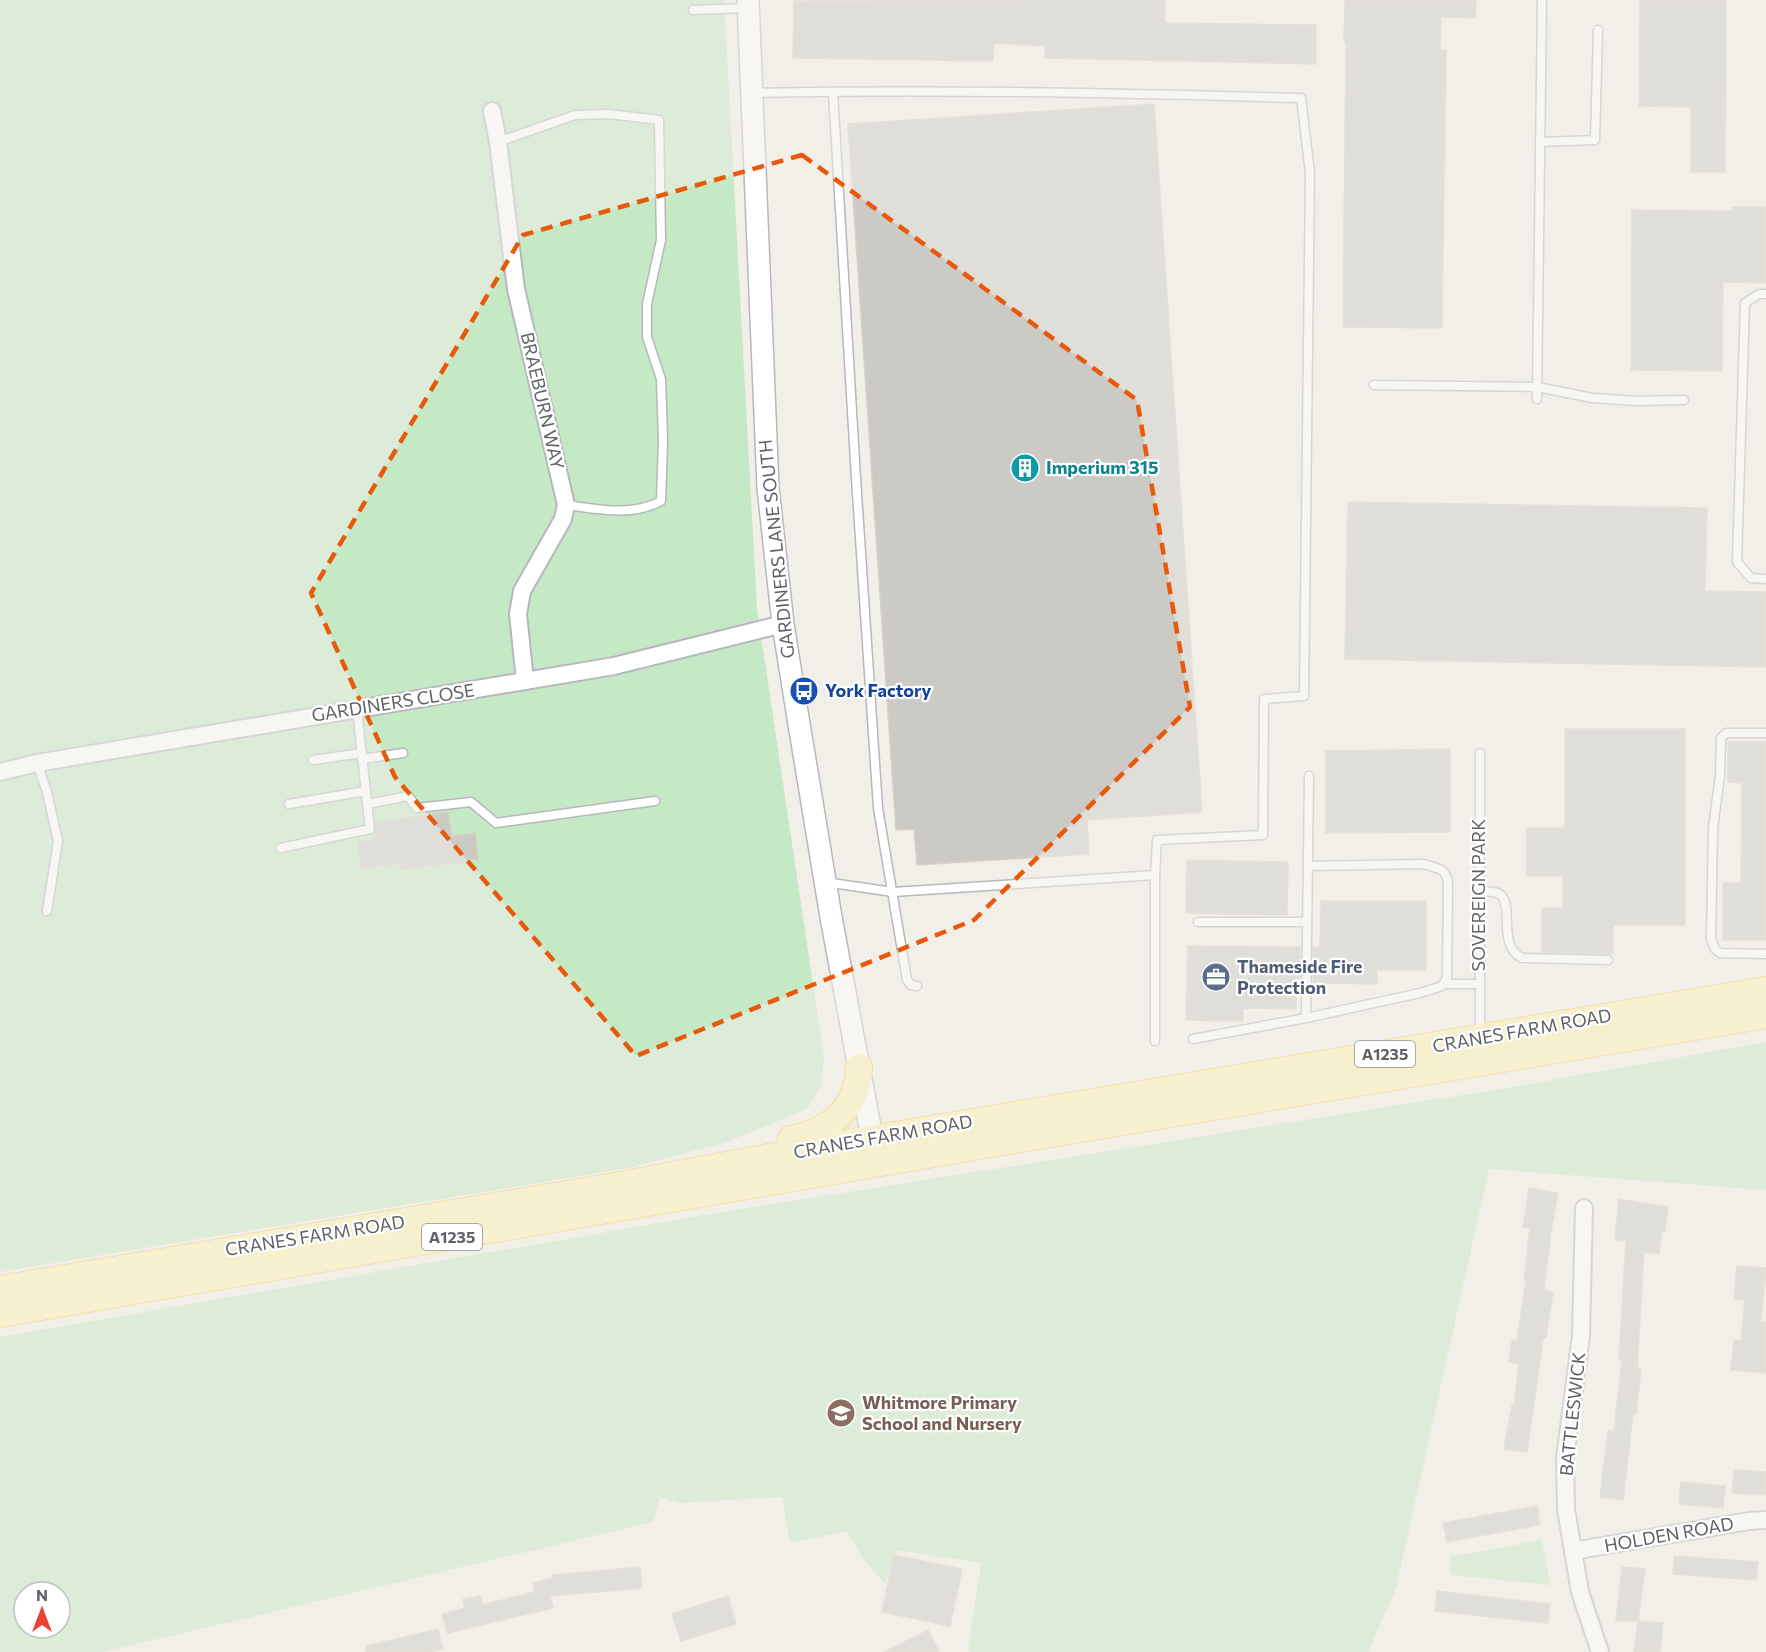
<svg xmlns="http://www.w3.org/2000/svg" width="1766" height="1652" viewBox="0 0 1766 1652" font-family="Commissioner,sans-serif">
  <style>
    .green { fill: #c5e8c5; fill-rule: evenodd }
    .building { fill: #cccac5; stroke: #d6d1c6; stroke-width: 1.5 }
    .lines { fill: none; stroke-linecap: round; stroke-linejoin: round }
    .service-casing { stroke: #b5b8bc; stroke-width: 11 }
    .minor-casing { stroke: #b5b8bc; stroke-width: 20 }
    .tertiary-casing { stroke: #b5b8bc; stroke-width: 24 }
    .primary-casing { stroke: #f2c960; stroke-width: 28 }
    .service { stroke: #fff; stroke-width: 8 }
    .minor { stroke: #fff; stroke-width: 16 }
    .tertiary { stroke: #fff; stroke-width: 21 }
    .primary { stroke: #fff2af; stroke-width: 26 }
    .marked { fill: none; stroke: #e8590c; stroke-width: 4.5; stroke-dasharray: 12 8; stroke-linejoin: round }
    .labels { text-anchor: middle; stroke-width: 4.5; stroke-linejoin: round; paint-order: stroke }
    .shield { fill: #fff; stroke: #8f9295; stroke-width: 1.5 }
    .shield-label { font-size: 16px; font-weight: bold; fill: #5f6368 }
    .street-label { font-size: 18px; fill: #5f6368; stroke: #fff }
    .culture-label { font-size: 18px; font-weight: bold; fill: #0d838f; stroke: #fff; text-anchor: start }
    .transit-label { font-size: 18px; font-weight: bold; fill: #164399; stroke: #fff; text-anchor: start }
    .service-label { font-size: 18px; font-weight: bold; fill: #4e5e75; stroke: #fff; text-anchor: start }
    .education-label { font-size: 18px; font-weight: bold; fill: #785e54; stroke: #fff; text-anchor: start }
  </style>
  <rect width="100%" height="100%" fill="#f1efe8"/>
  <g class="green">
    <path d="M0,0h724l33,609 67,449 -3,28 -14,23 -81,33 -93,25 -633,105z"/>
    <path d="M1766,1042v148l-277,-21 -93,419 -28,64h-396l-4,-2 13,-87 -84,-13 -12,34 -22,-25 -16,-28 -57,12 -8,-46 -103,6 -19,-6 -7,25 -550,130h-103v-315l729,-126 772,-122zM24,1592h36v36h-36z"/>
    <path d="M1542,1540l8,45 -99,-10 -1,-18z"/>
  </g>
  <g class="building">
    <path d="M1165,0v23l151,2v39l-271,-6v-12l-51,-3 -1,18 -200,-3 1,-57z"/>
    <path d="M1345,0h131l-1,18 -34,-1 -1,33h6l-4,278 -99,-1 3,-285h-2z"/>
    <path d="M1640,0h86l-1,172h-34v-65l-52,-1z"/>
    <path d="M1154,104l48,708 -115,8 2,34 -172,11 -3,-36 -18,1 -48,-706z"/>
    <path d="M1732,207h34v76l-43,-1 -1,89 -91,-1 1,-160 100,1z"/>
    <path d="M1348,502l359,6 -2,83 61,1v75l-421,-8z"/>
    <path d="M1565,729h120v196h-72v29l-71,-2v-44h21v-32h-36v-48h38z"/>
    <path d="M1728,742h38v198h-43v-57h18l1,-100 -14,-1z"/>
    <path d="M1450,749v83l-124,1v-82z"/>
    <path d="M448,812l4,24 23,-3 3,26 -77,11v-7l-40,6 -4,-27 19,-2v-18z"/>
    <path d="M1187,860l101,2 -1,53 -101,-2z"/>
    <path d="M1321,901h105v69h-49v14l-64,-1v-36l7,1z"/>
    <path d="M1188,946l112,1v36h-4v26l-53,-1v13l-57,-1z"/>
    <path d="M1529,1188l29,5 -7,38 -7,59 9,2 -7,46h-3l-16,114 -23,-3 8,-44 2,1 5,-42 -10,-2 3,-22h5l9,-60h-2l6,-52 -7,-1z"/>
    <path d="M1619,1199l49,8 -3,24h-3l-3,23 -15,-2 -7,117h4l-5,45h-3l-10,86 -23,-3 8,-67 6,1 8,-72h-3l7,-118 -11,-1z"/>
    <path d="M1737,1266l29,2 -5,54h5v51l-35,-3 3,-30 7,1 4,-41 -11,-1z"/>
    <path d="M1734,1470l32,2v23l-34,-2z"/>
    <path d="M1681,1482l44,4 -2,22 -44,-4z"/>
    <path d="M1537,1506l3,19 -93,17 -4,-19z"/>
    <path d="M894,1555l68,14 -12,57 -68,-14z"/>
    <path d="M1674,1556l84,6 -2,18 -83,-6z"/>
    <path d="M640,1567l2,21 -92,8 3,12 -106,25 -5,-19 23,-6 -2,-9 17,-3 2,9 53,-13 -2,-9 20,-5v-3z"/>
    <path d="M1622,1567l23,2 -7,52h-22z"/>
    <path d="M1437,1591l113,13 -2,19 -113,-12z"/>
    <path d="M728,1596l8,28 -55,17 -9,-27z"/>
    <path d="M1638,1621l25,2 -3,29h-26z"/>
    <path d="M438,1629l5,20 -13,3h-64v-6z"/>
    <path d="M928,1630l11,22h-55z"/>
  </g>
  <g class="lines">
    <g class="service-casing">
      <g id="service">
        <path d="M693,10l55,-2"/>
        <path d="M833,92l23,386 22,330 29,172 4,5 6,1"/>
        <path d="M753,93c182,-4 365,0 548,5l9,75 -6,523 -40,3 -1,136 -106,5 -2,35 -262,17 -68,-10"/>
        <path d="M498,142l77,-27 34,-1 50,6 2,120 -14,64v33l14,42 2,62 -2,60c-30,16 -63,8 -95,4"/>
        <path d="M1540,142l55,-2 3,-110"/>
        <path d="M1766,294h-7l-14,9 -8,259 14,16 15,1"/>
        <path d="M1374,385l163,2 55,11 44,3 48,-1"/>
        <path d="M1537,399l5,-399"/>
        <path d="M1766,733h-40l-5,5 -1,38 -7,52 -2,111 4,10 5,4 46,1"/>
        <path d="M1480,753v281"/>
        <path d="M362,759l41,-6"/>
        <path d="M313,760l49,-7"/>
        <path d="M37,763l10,29 11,49 -11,70"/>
        <path d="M289,804l77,-13"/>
        <path d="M367,804l41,-8 9,12 54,-6 25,21 159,-22"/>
        <path d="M281,848l89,-19 -13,-120"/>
        <path d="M1155,875v166"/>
        <path d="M1479,892c5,0 10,-1 15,0 25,4 0,53 28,66l86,2"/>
        <path d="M1198,922h109"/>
        <path d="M1445,984h34"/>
        <path d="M1306,1018l3,-242"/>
        <path d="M1193,1039l113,-21 114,-25 22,-7 5,-8 1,-93c-1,-17 -9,-16 -24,-21l-116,2"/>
      </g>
    </g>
    <g class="minor-casing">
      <g id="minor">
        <path d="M492,111l6,31 18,147 50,216 -3,14 -41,72 -4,23 7,67"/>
        <path d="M0,772l37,-9 577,-97 169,-42"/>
        <path d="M1584,1208l-3,127 -16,123 1,51 14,83 20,60"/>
        <path d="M1573,1551l176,-30 17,-1"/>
      </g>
    </g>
    <g class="tertiary-casing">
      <path id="tertiary" d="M748,0l20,488 15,136 15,94 33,199 44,237"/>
    </g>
    <g class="primary-casing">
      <g id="primary">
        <path d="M791,1139c40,-9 66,-29 68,-72"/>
        <path d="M0,1289l598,-100 230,-43 938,-156"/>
        <path d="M0,1314l1009,-173 757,-126"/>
      </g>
    </g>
    <use href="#service" class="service"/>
    <use href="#minor" class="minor"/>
    <use href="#tertiary" class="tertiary"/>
    <use href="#primary" class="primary"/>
  </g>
  <path d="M0 0H1766V1652H0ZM802,155l335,245 53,307 -216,213 -338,136 -241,-279 -84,-184 212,-358z" fill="#f1efe8" fill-opacity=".55" fill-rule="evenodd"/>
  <path class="marked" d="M802,155l335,245 53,307 -216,213 -338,136 -241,-279 -84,-184 212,-358z"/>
  <defs>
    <g id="building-disc" transform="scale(1.5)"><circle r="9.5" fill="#0f9aa8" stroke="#fff"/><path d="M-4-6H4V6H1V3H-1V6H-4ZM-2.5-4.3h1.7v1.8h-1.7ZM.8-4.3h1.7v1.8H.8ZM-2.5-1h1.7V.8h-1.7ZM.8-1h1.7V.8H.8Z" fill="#fff"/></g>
    <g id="bus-disc" transform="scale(1.5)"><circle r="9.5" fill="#1a4fb4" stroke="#fff"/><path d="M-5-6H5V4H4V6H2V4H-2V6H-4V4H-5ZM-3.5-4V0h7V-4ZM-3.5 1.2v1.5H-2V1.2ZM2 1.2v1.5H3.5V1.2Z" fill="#fff"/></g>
    <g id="office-disc" transform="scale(1.5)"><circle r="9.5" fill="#5c6f8a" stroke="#fff"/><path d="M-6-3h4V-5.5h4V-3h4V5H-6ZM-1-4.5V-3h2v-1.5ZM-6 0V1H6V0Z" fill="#fff"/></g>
    <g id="school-disc" transform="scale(1.5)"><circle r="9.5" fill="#8d6e63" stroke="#fff"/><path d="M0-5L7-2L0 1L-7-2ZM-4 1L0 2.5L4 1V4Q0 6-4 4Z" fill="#fff"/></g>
  </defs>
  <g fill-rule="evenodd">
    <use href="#building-disc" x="1025" y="468"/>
    <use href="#bus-disc" x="804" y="691"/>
    <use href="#office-disc" x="1216" y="977"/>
    <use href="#school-disc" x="841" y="1413"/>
  </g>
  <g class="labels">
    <g class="shield">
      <rect x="1355" y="1041" width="60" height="26" rx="4.5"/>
      <rect x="422" y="1224" width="60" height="26" rx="4.5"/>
    </g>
    <g class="shield-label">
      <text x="1385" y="1060">A1235</text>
      <text x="452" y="1243">A1235</text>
    </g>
    <g class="street-label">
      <text transform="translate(542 401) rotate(77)" y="6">BRAEBURN WAY</text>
      <text transform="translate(777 549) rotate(-96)" y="6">GARDINERS LANE SOUTH</text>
      <text transform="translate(393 703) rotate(-9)" y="6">GARDINERS CLOSE</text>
      <text transform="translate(1479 895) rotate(-90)" y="6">SOVEREIGN PARK</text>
      <text transform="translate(1522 1031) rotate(-10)" y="6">CRANES FARM ROAD</text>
      <text transform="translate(883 1137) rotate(-10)" y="6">CRANES FARM ROAD</text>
      <text transform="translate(315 1236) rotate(-9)" y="6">CRANES FARM ROAD</text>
      <text transform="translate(1573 1414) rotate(-84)" y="6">BATTLESWICK</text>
      <text transform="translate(1669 1535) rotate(-10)" y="6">HOLDEN ROAD</text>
    </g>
    <g class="culture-label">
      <text x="1046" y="474">Imperium 315</text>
    </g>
    <g class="transit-label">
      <text x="825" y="697">York Factory</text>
    </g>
    <g class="service-label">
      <text x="1237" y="973">Thameside Fire<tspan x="1237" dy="21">Protection</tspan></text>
    </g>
    <g class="education-label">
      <text x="862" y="1409">Whitmore Primary<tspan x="862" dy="21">School and Nursery</tspan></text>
    </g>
  </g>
  <g transform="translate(42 1610)"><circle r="28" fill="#ffffff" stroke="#bfc1c3" stroke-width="1.5"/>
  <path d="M0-4.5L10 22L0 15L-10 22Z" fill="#ea4335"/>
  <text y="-9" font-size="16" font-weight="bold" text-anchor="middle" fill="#5f6368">N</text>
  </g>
</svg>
